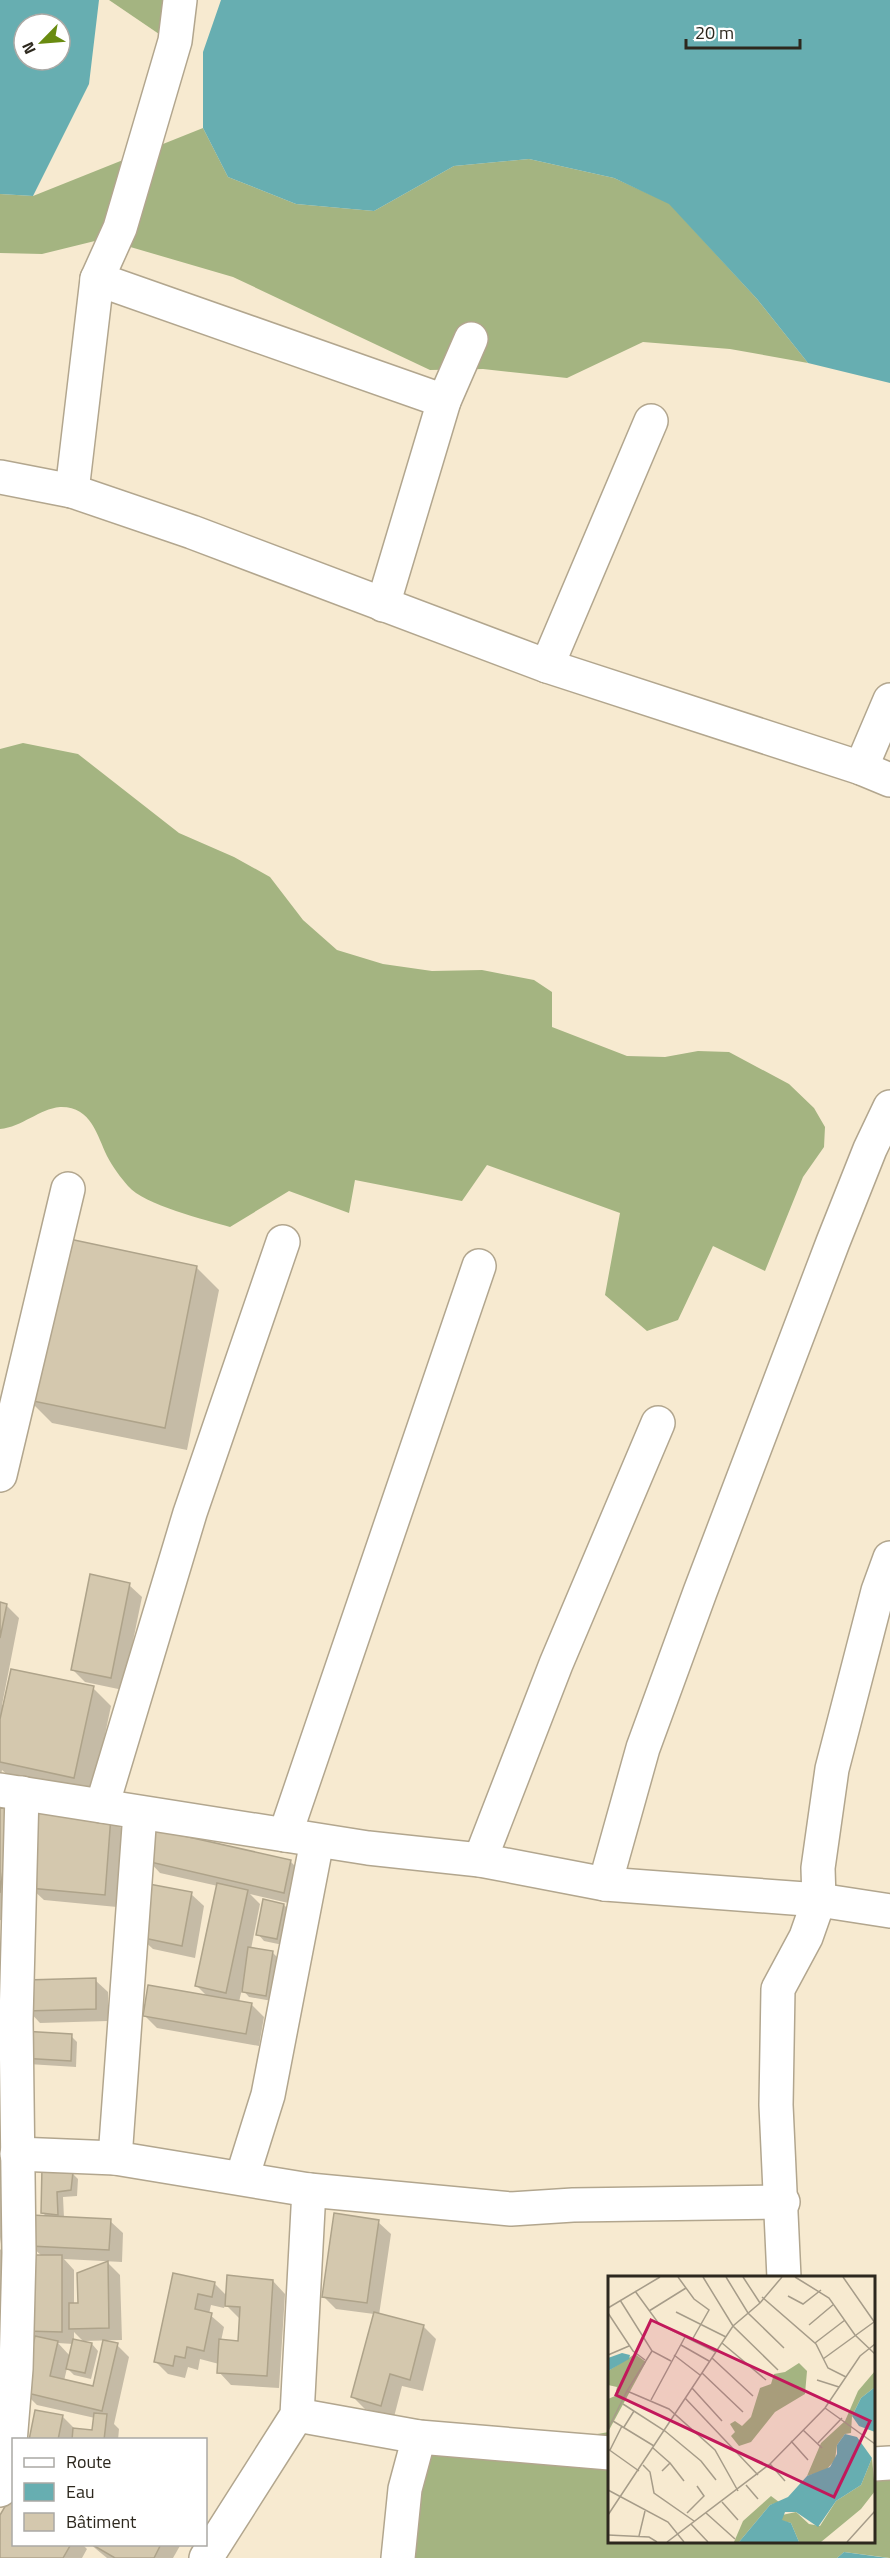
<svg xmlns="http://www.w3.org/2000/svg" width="890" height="2558" viewBox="0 0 890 2558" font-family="'Titillium Web',sans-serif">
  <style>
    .forest { fill: #a4b481 }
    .water { fill: #67aeb1; fill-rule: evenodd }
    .shadow { fill: #0003; fill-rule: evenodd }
    .building { fill: #d4c8ae; stroke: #aea38a; stroke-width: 1.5 }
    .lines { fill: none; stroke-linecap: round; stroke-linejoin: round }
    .street-casing { stroke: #b2a68e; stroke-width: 36 }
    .street { stroke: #fff; stroke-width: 33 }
    .inset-road { fill: none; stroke: #a69c89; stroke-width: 1.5 }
    .view { fill: #c2185b; fill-opacity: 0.15; stroke: #c2185b; stroke-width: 3 }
    .inset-edge { fill: none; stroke: #2d281e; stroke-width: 3 }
  </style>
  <rect width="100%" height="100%" fill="#f7ead0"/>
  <g class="forest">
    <path d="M109,0h54l-4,34z"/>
    <path d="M203,128l25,49 68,27 78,7 80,-45 75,-7 85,19 55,25 88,96 51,64 -78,-14 -87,-7 -76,36 -84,-9 -53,1 -197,-93 -130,-38 -61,15 -42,-1v-59l33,2z"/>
    <path d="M23,743l55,11 101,79 55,24 36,20 33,43 34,30 46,14 49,7 50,-1 52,10 18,12v35l75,29 38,1 33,-6 31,1 60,32 25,24 11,19 -1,20 -21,30 -38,94 -52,-25 -35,74 -31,11 -42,-36 15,-82 -133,-48 -25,36 -107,-21 -6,33 -60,-22 -59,36c-24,-7 -86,-22 -102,-41 -7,-8 -16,-20 -21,-30 -10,-21 -16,-50 -47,-49 -21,2 -38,20 -60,22v-380z"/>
    <path d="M435,2424l57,28 117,-20 1,110h264v-87h16v103l-46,-6 -7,6h-435z"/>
  </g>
  <g class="water">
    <path d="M0,0h99l-10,84 -56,112 -33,-2zM24,24h36v36h-36z"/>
    <path d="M221,0h669v383l-82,-20 -51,-64 -88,-95 -55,-26 -85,-19 -75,7 -80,45 -78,-7 -68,-27 -25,-49v-76z"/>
    <path d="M844,2552l44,6h-51z"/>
  </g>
  <g class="shadow">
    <path d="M196,1267l23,23 -32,160 -135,-27 -23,-23z"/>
    <path d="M129,1585l13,12 -19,93 -38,-8 -13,-13z"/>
    <path d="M0,1604l6,1 13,13 -17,87 91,-17 18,18 -19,90 -81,-18 -9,-8 -2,11z"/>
    <path d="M0,1809l10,113 -10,-2z"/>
    <path d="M111,1817l12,13 -6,77 -73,-7 -13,-12z"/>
    <path d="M148,1860l142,1 13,13 -6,31 -47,-11 10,10 -9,45 22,4 6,6 -7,42 -23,-4 -7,-8 -3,13 12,2 13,13 -5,29 -102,-18 -13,-13 64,-18 -12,-12 22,-99 -58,-13z"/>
    <path d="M191,1894l13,12 -9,52 -42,-9 -13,-12z"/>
    <path d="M284,1905l6,6 -7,34 -19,-4 -6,-7z"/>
    <path d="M0,1955l4,5 -1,25 -3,-1z"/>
    <path d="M95,1980l13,12v29l-68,2 -12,-13z"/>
    <path d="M71,2036l6,6 -1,25 -48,-3 -6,-6z"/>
    <path d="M0,2167l10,10 -10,67z"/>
    <path d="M44,2169l28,4 6,6 -1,17 -14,1 1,21 46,3 13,12 -1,29 -58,-3 10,11v34h5l29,-41 12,12 2,65 -39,1 -9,-9v8l18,4 6,7 -7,28 -17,-4 -7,-7 -3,13 30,7 23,-43 12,12 -15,67 5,5 -1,11h-87l31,-24 13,13 18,3 2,-14 -58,-13 -13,-13 12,-52 -9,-9 16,-74 -12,-11 16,-29 -5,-5zM58,2343l15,1 -3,12z"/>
    <path d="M378,2222l13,12 -12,81 44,11 13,13 -13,52 -21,-5 -8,31 -29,-8 -12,-12 21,-83 -38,-5 -13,-13z"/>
    <path d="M0,2249l6,6 -2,78h-4z"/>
    <path d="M175,2275l39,8 14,14 45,-16 12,13 -6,94 -48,-3 -12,-13v-8l-19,-5 -2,11 -10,-3 -3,11 -17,-4 -12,-12zM225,2304l15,15 -1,23 -18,-1 3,-14 -15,-13 2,-9 13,3z"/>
    <path d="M0,2519l14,25h68l5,5 -5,9h-82z"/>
    <path d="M90,2544h91l-8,14h-66z"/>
  </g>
  <g class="building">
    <path d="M60,1237l137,29 -32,162 -137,-28z"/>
    <path d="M90,1574l40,9 -19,95 -40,-8z"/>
    <path d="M0,1602l7,2 -7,34z"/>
    <path d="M11,1669l83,17 -20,92 -74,-16v-43z"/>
    <path d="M0,1808l11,1 -11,84z"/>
    <path d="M35,1809l76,7 -6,79 -76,-7z"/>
    <path d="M153,1829l138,31 -7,33 -138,-32z"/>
    <path d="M217,1883l31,7 -22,103 -31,-7z"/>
    <path d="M149,1884l43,8 -10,54 -43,-9z"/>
    <path d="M263,1899l21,5 -7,35 -21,-4z"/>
    <path d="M248,1947l25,4 -7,45 -24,-4z"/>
    <path d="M96,1978v31l-70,2v-31z"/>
    <path d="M148,1985l104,18 -6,31 -103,-18z"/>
    <path d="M22,2031l50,3 -1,27 -50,-3z"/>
    <path d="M42,2167l31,5 -2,18 -14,2 1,23 -17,-2z"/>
    <path d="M334,2213l45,7 -12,83 -45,-6z"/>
    <path d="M31,2215l80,4 -2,31 -79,-4z"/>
    <path d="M25,2255h37v77l-37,-1z"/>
    <path d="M108,2261l1,67 -40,1v-26h9l-1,-30z"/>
    <path d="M173,2273l42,9 -3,15 -14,-3 -3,15 17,4 -8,38 -17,-4 -2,11 -10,-2 -2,10 -19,-4z"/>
    <path d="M227,2275l46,5 -6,96 -50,-3 2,-34 19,2 2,-34 -15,-1z"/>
    <path d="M374,2312l50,13 -14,55 -20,-6 -9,32 -30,-9z"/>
    <path d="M35,2336l23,5 -8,35 43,10 10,-46 15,3 -16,68 -79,-19z"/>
    <path d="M73,2339l19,4 -7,30 -19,-4z"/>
    <path d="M35,2410l28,5 -5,25h-29z"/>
    <path d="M94,2413l13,1 -3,26h-32l1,-12 19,2z"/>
    <path d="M10,2498l4,2v44h57l-8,14h-63v-43z"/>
    <path d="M91,2544h70l-7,14h-39z"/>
  </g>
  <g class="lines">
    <g class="street-casing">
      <g id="street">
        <path d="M97,279l347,122"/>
        <path d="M0,477l72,14 120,41 355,134 314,102 29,12"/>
        <path d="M72,491l25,-212 23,-51 55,-187 5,-41"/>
        <path d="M383,605l61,-204 27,-62"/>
        <path d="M547,666l104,-245"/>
        <path d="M861,768l29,-68"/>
        <path d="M0,1475l68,-286"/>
        <path d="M0,1790l368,58 112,12 125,24 214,16 71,11"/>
        <path d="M102,1806l88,-293 93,-271"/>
        <path d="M285,1835l194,-569"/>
        <path d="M480,1860l76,-196 102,-241"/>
        <path d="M605,1884l38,-136 57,-156 133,-350 37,-93 20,-42"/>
        <path d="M17,2154l98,4 194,32 202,19 62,-4 210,-3"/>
        <path d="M115,2158l25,-345"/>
        <path d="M242,2178l26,-83 49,-254"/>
        <path d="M784,2278l-8,-173 2,-116 28,-52 13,-37 -1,-32 14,-99 46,-178 12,-33"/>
        <path d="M297,2415l122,22 191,16"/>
        <path d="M874,2464l16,-1"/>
        <path d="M0,2490l8,-23 8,-98 3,-116 -3,-233 6,-227"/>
        <path d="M206,2558l91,-143 12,-225"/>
        <path d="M398,2558l7,-69 14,-52"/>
      </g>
    </g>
    <use href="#street" class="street"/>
  </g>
  <g transform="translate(608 2276)">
    <rect width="267" height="267" fill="#f7ead0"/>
    <path d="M27,78l11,8 -38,70v-33l7,-3 2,-9 -9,-2v-14zM191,87l8,8 -2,23 -30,18 -24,30 -12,4 -8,-10 4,-4 -5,-8 5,-3 7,5 9,-9 9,-29 11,-4 3,-10 11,-2zM267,95v16l-14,11 -9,18 -1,17 -6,1 -8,11 -2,15 -9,10 -19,6 14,-33 24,-22 13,-30zM264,182l3,33 -14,18 -40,33h-22l-8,-19 -9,-2v-6l14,-3 13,12 11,2 16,-25 25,-16zM163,220l8,6 -9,3 -31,37h-5l9,-21z" fill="#a4b481"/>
    <path d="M14,77l8,2 -1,4 -21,12v-13zM267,111v45l-16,-6 -7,-10 9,-18zM237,158l12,3 15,21 -11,27 -25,16 -18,26 -22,-15h-11l-3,8 9,3 8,19h-60l31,-37 18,-8 19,-21 23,-9 7,-13v-9z" fill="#67aeb1"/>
    <path class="inset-road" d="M70,1l16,22 15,11 -17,30M95,1l30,49 45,44M118,1l22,36 36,35M135,1l17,26M187,1l34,21 26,37 20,19M235,1l32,46M27,15l24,33 57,28M180,20l15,8 18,-14M154,21l54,47 12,24 18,9M12,24l32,51 19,10M0,32l52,-31M41,35l37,-23M68,36l50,25M0,37l25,38 12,9M201,49l25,-21M114,67l44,37M207,67l30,-23M73,69l28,16M0,79l21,-9M66,79l26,20M104,82l41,38M215,83l51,-37M94,97l41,39M209,104l22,7M84,112l30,33M19,115l25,-40M77,122l73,77M43,124l34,-63M15,128l42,27 36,30 15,19M217,132l50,36M5,145l41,25M16,151l10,-16M0,153l19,-38 42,18 46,41 23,41M195,154l19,18M183,165l17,19M210,167l24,-25M45,172l17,15 -8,8M0,173l31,22M2,174l12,-24M62,187l14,18M162,188l15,17M35,189l7,7 4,21 40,28M138,209l12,14M0,214l60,32 16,20M114,226l16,18M79,237l17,-17 -7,-10M98,237l29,26M0,239l125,-189 27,-23 22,-26M83,248l17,18M0,259l41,2 8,5M31,260l6,-25M59,266l103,-78 55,-56 35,-52 15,-12M239,266l28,-31"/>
    <path class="view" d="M43,44l219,101 -36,76 -218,-102z"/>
    <rect width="267" height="267" class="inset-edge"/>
  </g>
  <rect x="12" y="2438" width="195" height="108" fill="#ffffff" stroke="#aba9a5" stroke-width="1.5"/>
  <rect x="24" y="2458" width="30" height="9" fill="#ffffff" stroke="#aba9a5" stroke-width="1.5"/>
  <text x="66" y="2468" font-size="18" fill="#2d281e">Route</text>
  <rect x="24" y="2483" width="30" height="18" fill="#67aeb1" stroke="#aba9a5" stroke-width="1.5"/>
  <text x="66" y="2498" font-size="18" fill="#2d281e">Eau</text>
  <rect x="24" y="2513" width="30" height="18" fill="#d4c8ae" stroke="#aba9a5" stroke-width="1.5"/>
  <text x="66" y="2528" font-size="18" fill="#2d281e">Bâtiment</text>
  <g transform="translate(42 42) rotate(245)"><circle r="28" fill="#ffffff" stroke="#aba9a5" stroke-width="1.5"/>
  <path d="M0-4.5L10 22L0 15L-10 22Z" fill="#698b10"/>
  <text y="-9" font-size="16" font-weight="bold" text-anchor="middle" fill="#2d281e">N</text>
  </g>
  <path d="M686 39v9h114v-9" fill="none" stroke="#2d281e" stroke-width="3"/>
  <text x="695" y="39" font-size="18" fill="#2d281e" stroke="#ffffff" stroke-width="4.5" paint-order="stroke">20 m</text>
</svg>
